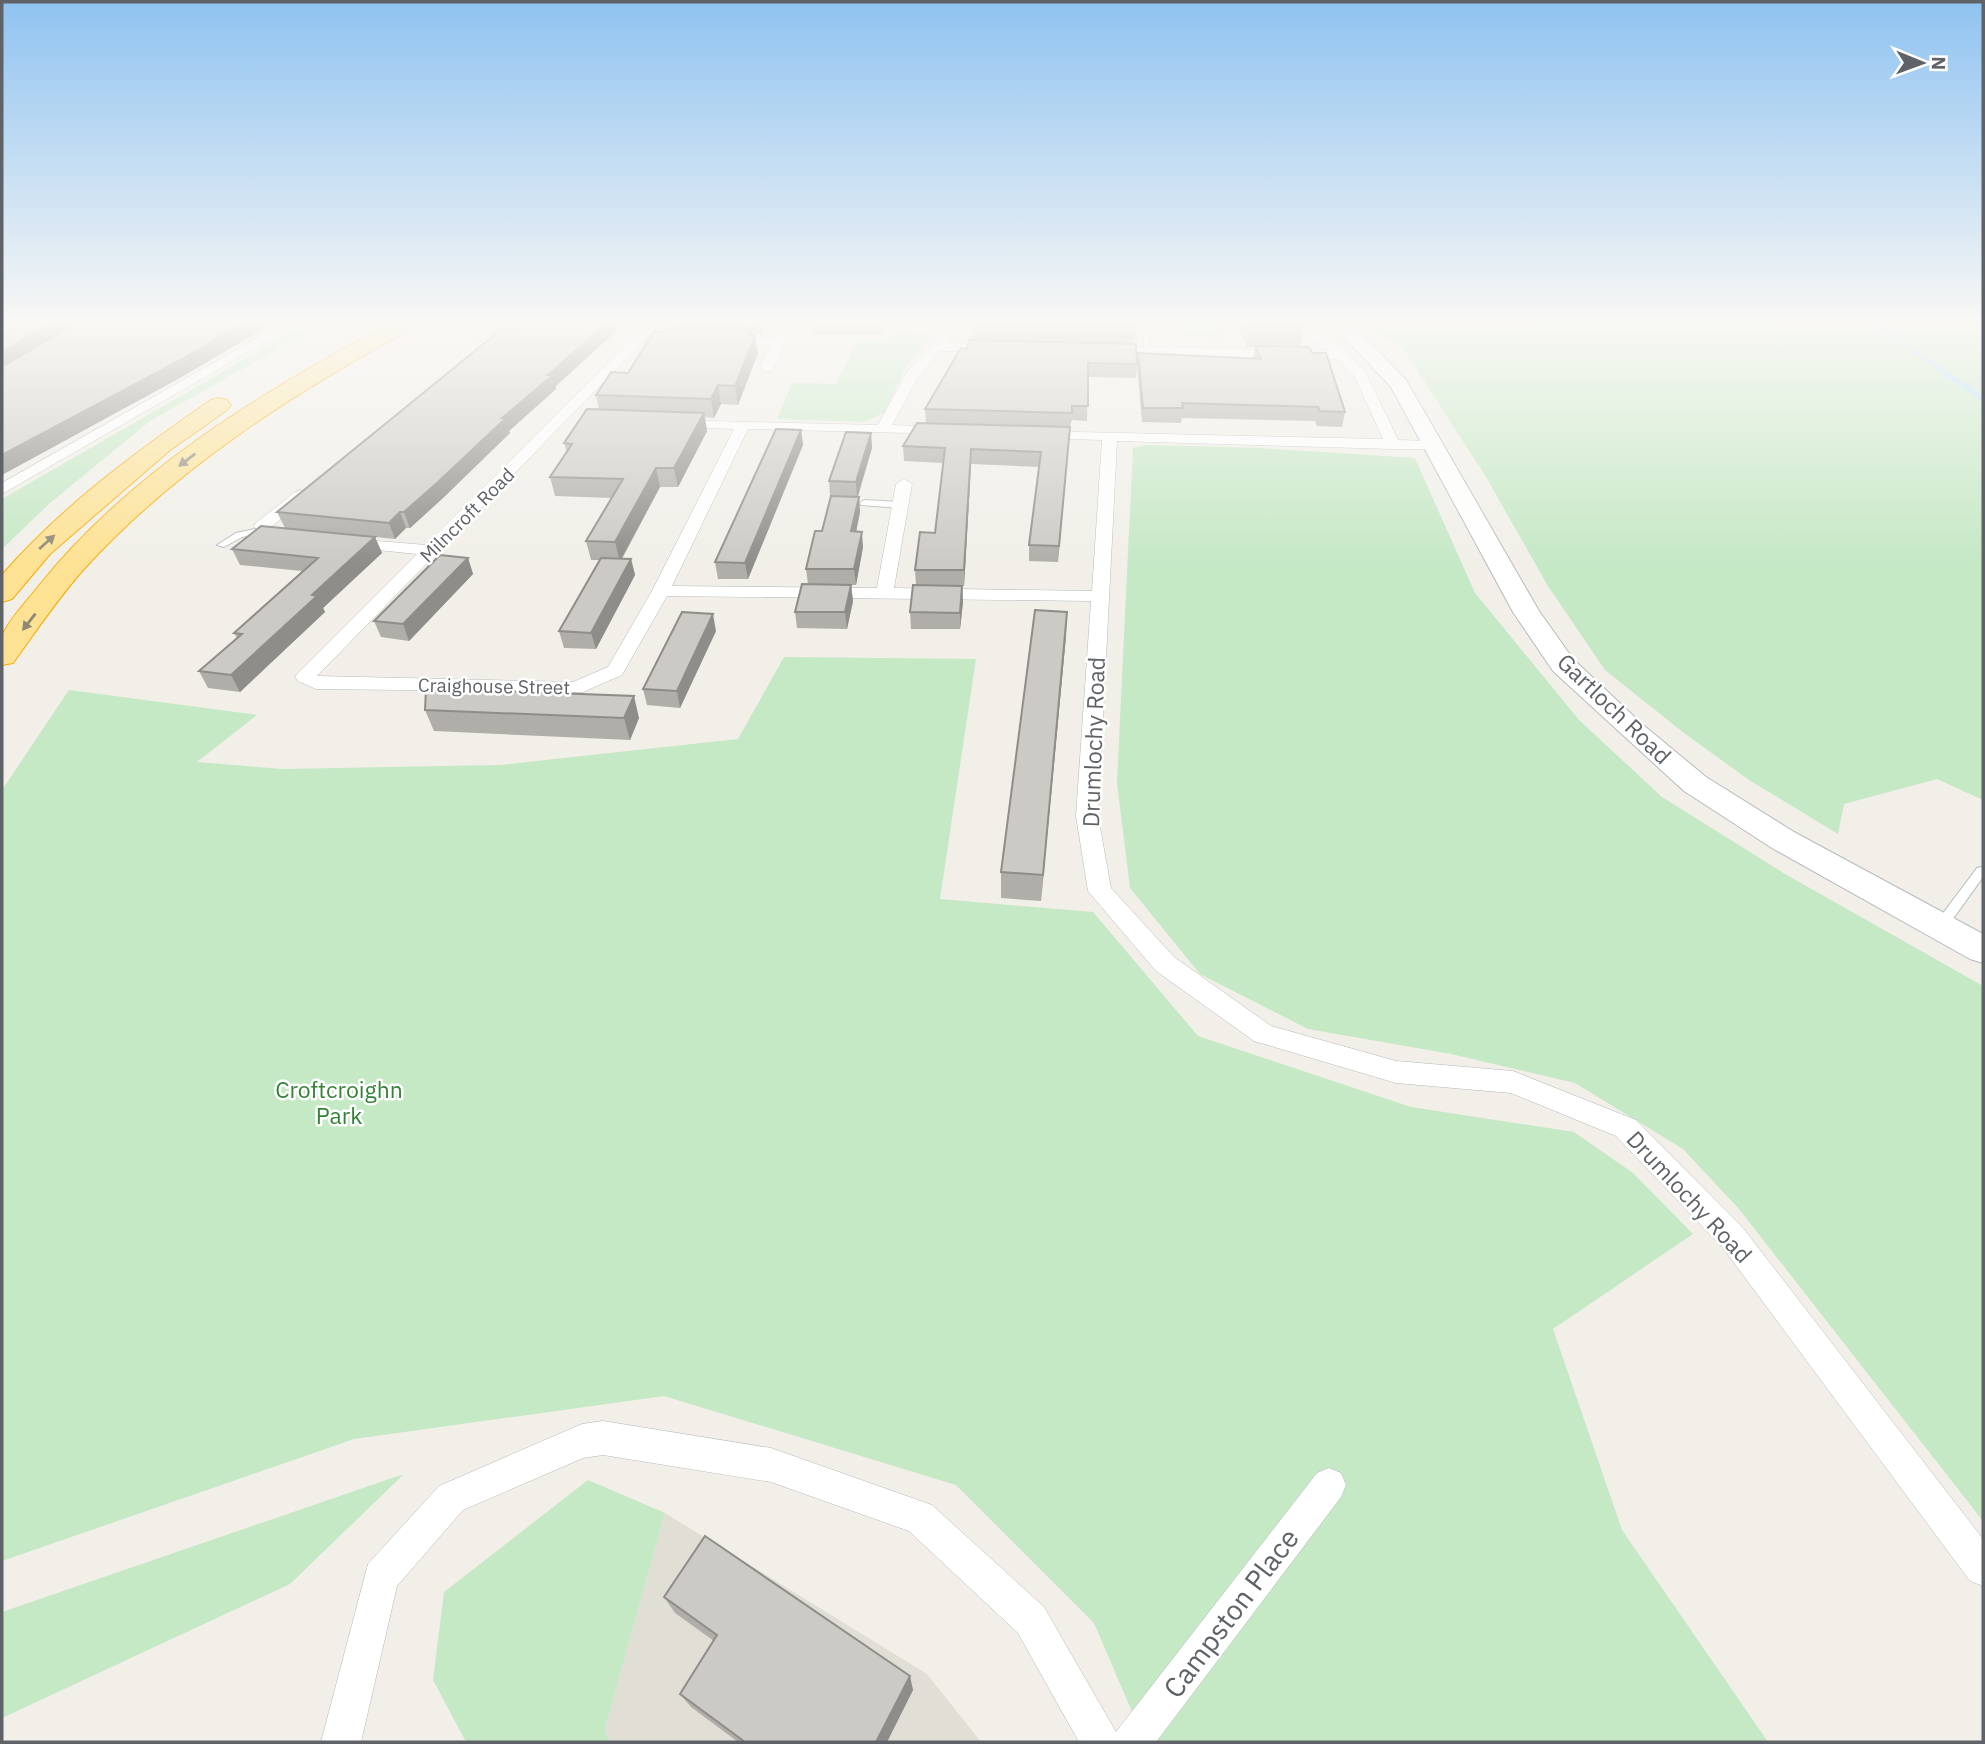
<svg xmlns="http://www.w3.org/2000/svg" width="1985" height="1744" viewBox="0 0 1985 1744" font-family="'IBM Plex Sans',sans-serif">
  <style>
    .education { fill: #e1ded6 }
    .green { fill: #c5e8c5 }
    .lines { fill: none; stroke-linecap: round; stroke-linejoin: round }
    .stream { stroke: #aadaff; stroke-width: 5 }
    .service-casing { stroke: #b5b8bc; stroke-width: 2 }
    .minor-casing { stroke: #b5b8bc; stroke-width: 1 }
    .secondary-casing { stroke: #b6babf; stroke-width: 2 }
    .motorway-casing { stroke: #f9ab00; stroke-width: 2 }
    .service { fill: #fff; fill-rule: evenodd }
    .minor { fill: #fff; fill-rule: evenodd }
    .secondary { fill: #fff; fill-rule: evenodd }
    .motorway { fill: #fde293; fill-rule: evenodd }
    .wall { fill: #afaea9 }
    .shaded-wall { fill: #8f8d8a }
    .building { fill: #cccac5; stroke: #8f8d8a; stroke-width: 2 }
    .oneway { fill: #8e8975 }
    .labels { text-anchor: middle; stroke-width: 5; stroke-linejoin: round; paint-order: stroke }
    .far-street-label { font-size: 19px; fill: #5f6368; stroke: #fff }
    .street-label { font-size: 23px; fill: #5f6368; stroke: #fff }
    .park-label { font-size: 23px; fill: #348238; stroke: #fff }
    .near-street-label { font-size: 28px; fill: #5f6368; stroke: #fff }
  </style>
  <rect width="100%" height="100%" fill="#f1efe8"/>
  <path class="education" d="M665,1513l262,161 54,68h-372l-4,-13z"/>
  <g class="green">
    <path d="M311,321h17l-178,100 -100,82 -48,46v-50z"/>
    <path d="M1181,321h37l4,16 -38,-1z"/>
    <path d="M1361,321h622v479l-46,-21 -93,25 -6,30 -89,-54 -65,-47 -79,-63 -57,-84 -62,-109 -81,-126z"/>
    <path d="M893,333l40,1 -27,33 -21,45 -20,10 -88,-3 15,-36 44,1 21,-45 31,1z"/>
    <path d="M1146,445l114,3 155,10 60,135 104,127 83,77 123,77 198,112v535l-244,-312 -56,-60 -108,-66 -124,-29 -143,-25 -108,-55 -70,-86 -13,-105 16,-335z"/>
    <path d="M784,657l192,2 -36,240 153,13 105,124 213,71 163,25 59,41 60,61 -140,95 69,201 146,212h-623l-51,-119 -138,-138 -292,-89 -310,43 -352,122v-771l67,-100 188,25 -60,47 86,7 217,-4 238,-26z"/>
    <path d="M404,1474l-114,110 -288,134v-106z"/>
    <path d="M588,1480l77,33 -60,216 4,13h-143l-33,-62 11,-88z"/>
  </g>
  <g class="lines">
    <path class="stream" d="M1871,321l112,78"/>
    <g class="service-casing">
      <g id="service">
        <path d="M1141,321h6l3,31 -5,-1z"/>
        <path d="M864,500l36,2 4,3 -4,3 -39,-3 -1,-2z"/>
        <path d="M265,527l3,1v4l-26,5 -18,10 -7,-2 19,-12z"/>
        <path d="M1981,867h2v10l-38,53h-10l-1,-3 1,-3 42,-56z"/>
      </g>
    </g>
    <g class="minor-casing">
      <g id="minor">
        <path d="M287,321h15l-300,173v-11z"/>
        <path d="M509,321h14l-35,30h-10v-6z"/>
        <path d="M650,321h13l-346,355 256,6 35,-15 44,-76 82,-162 -60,-2 -5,-1v-6l209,5 29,-53 46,-51h13l-19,22 50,1 6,4 -6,4 -57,-1 -22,26 -26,48 52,2 7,4 -2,3 -201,-5 -76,157 205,2 19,-104 8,-5 8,5 -18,104 198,3 10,-151 -64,-2 -7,-4 2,-3 350,8 -28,-62 -17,-18 -233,-5 -6,-4 6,-4 224,5 -35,-30h13l40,31 19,21 32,67 36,1 7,4 -7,4h-41l-276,-8 -19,375 13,72 63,69 97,69 125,35 117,10 123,49 107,108 240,311v47l-13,-5 -247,-333 -107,-112 -105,-43 -115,-10 -142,-42 -98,-70 -68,-80 -12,-75 15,-215 -424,-5 -45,79 -39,17 -267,-3 -18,-8 -3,-4 3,-4 119,-119 -69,-7 -8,-5 2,-4 84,7z"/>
        <path d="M783,321h12l-23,50 -5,1 -7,-4 11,-23h-45l-6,-4 6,-4h49z"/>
        <path d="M301,490l8,5 -2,3 -36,29 2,3 22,3 2,3 -2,3 -33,-2 -8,-11 2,-3 39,-31z"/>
        <path d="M603,1421l168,27 161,57 112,102 72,125 201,-259 12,-5 12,5 5,12 -5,12 -185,245h-77l-61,-109 -109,-102 -138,-49 -168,-27 -20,3 -120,52 -66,76 -36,156h-40l47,-178 71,-78 143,-62z"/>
      </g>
    </g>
    <g class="secondary-casing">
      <path id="secondary" d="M1323,321h20l25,19 38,40 133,231 34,48 69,65 64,53 88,55 189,102v29l-13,-4 -198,-111 -88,-57 -131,-120 -40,-59 -122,-225 -37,-39z"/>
    </g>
    <g class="motorway-casing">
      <g id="motorway">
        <path d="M395,321h26l-3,4c-121,66 -240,141 -334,244 -26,29 -48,62 -71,94l-11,2c0,-9 -2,-23 1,-31 8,-17 24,-33 35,-47 93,-117 227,-197 357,-266z"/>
        <path d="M219,398l8,2 4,5 -4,5 -58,41 -119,103 -38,45 -10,3v-27c59,-68 135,-124 209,-175z"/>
      </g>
    </g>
    <use href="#service" class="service"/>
    <use href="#minor" class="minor"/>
    <use href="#secondary" class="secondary"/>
    <use href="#motorway" class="motorway"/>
  </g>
  <g class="wall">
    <path d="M522,321h105l-71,65v3l-47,42 1,2 -67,65 -33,30h-4l-11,11 -20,-2 7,16 -59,55 2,4 -85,80 -32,-4 -9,-17 38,-33 -3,-5 68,-62 -62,-6 -8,-16 53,-21 -8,-16z"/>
    <path d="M675,321h91l-6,13h-8l6,19 -20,52 -17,-1 -7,14 -9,-1 2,14 -29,56h-18l-38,72h9l4,16 -39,74 -32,-1 -5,-17 41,-71h-9l-5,-19 26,-43 -57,-2 -5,-19 17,-25 -3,-9 35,-33 -3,-15 32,-22 48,-45z"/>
    <path d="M812,321h119l-7,7 -38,-6 -3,13h-70z"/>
    <path d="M1236,321h64l4,6 -4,20 45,65 -3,15 -25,-1 -2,-5 -133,-3 -1,5 -39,-1 -5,-55 1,-14 115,6 2,-12h-8z"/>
    <path d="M972,324l164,3 -2,17 3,20 -1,14 -48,-1 -1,44 -15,-1 -2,7 -12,135 -29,-1v-16l10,-78 -68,-3 -7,122h-2l1,16 -3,27h-49l-1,-17 6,-27 -1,-15 20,-37 8,-70 -39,-2 -1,-15 23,-23 -1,-14 42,-60 5,-9z"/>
    <path d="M801,430l2,15 -55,134h-30l-3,-17z"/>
    <path d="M871,433l1,15 -14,49h1l1,15 -4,20 7,15 -7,38h-5l2,16 -6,28 -50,-1 -2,-16 13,-28 -2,-15 16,-38 8,-35 -1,-15z"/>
    <path d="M468,558l5,16 -64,67 -28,-4 -7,-16z"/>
    <path d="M716,631l-36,77 -33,-3 -4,-16z"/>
    <path d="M1066,636l-25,265 -40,-3v-26z"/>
    <path d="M425,710l214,8 -9,22 -196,-9z"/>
    <path d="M664,1597l249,93 -26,52h-149l-47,-35 -11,-13 34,-53 -39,-28z"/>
  </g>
  <g class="shaded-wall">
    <path d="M55,321h30l-83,50v-19z"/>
    <path d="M248,321h29l-97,57 -178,97v-20z"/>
    <path d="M609,321h18l-71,65v3l-47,42 1,2 -67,65 -33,30 -6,-16 98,-94z"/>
    <path d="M758,321h8l-6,13z"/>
    <path d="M883,321h3v1l-3,13z"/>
    <path d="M924,321h7l-7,7z"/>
    <path d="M751,329l2,13 2,-7 3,18 -20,52 -3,-19 13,-51z"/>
    <path d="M718,385l3,19 -7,14 -3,-19z"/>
    <path d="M704,413l3,18 -29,56 -4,-19z"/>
    <path d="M1070,427l-1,15 -11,120 1,-16z"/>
    <path d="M801,430l2,15 -55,134 -3,-16z"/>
    <path d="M871,433l1,15 -15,49 -1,-15z"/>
    <path d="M971,449v15l-7,122v-16z"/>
    <path d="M656,468l4,19 -40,74 -5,-19z"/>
    <path d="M859,497l1,15 -7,35 -2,-16z"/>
    <path d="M400,512l6,16 -11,11 -6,-16z"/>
    <path d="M862,532l1,15 -7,38 -2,-16z"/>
    <path d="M375,537l7,16 -59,55 2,4 -85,80 -9,-17 81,-80z"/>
    <path d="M468,558l5,16 -64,67 -6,-17z"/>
    <path d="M631,559l4,16 -39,74 -5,-16z"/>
    <path d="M851,585l2,16 -6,28 -2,-17z"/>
    <path d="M962,586l1,16 -3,27v-16z"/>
    <path d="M1067,612l-1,24 -25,265 2,-26z"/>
    <path d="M713,614l3,17 -36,77 -3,-17z"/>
    <path d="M634,696l5,22 -9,22 -6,-22z"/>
    <path d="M910,1676l3,14 -26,52h-11z"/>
  </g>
  <g class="building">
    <path d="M25,321h30l-53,31v-18z"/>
    <path d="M80,321h168l-75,43 -171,91v-88z"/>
    <path d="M522,321h87l-61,54h5l-51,43h4l-68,64 -34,30h-4l-11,11 -112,-11 226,-184 9,1z"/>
    <path d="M812,321h71v1z"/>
    <path d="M972,321h163l1,6 -164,-3z"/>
    <path d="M1248,321h52l4,6 -54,-1z"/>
    <path d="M666,328l85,1 -3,6h7l-20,51 -17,-1 -7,14 -115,-4 15,-23 17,1 26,-41h9z"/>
    <path d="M969,340l167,4 1,20 -49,-1v43h-16v7l-147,-4 36,-61 6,1z"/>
    <path d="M1255,346l54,1 3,6h14l19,59 -25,-1 -2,-4 -136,-4 1,5h-40l-5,-55 123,6z"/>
    <path d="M587,409l117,4 -30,55h-18l-41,74 -29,-1 37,-62 -73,-2 22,-33 -8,-1z"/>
    <path d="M917,423l153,4 -11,119 -30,-1 12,-93 -70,-3 -7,121h-49l5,-38 15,1 10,-85 -42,-2z"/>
    <path d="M776,429l25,1 -56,133 -30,-1z"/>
    <path d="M846,432l25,1 -15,49 -27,-1z"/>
    <path d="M831,496l28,1 -8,34 11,1 -8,37h-48l9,-38h7z"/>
    <path d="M261,526l114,11 -63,58 5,1 -86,79 -32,-4 43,-37 -8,-1 84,-75 -86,-9z"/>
    <path d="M440,555l28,3 -65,66 -29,-3z"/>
    <path d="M601,558l30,1 -40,74 -32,-2z"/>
    <path d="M802,584l49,1 -6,27h-50z"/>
    <path d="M913,585l49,1 -2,27 -50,-1z"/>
    <path d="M1035,610l32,2 -24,263 -42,-3z"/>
    <path d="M682,612l31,2 -36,77 -34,-2z"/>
    <path d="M426,688l208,8 -10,22 -199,-8z"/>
    <path d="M705,1536l205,140 -34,66h-131l-65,-48 37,-59 -53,-38z"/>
  </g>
  <defs><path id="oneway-solid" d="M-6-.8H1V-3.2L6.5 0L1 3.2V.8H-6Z" transform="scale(1.75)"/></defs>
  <g class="oneway">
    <use href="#oneway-solid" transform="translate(187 460) rotate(143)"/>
    <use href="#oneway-solid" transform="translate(47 542) rotate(-42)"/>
    <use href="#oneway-solid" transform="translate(29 622) rotate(128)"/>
  </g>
  <linearGradient id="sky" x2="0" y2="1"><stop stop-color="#8fc3f1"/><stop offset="0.57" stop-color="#f9f8f5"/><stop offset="1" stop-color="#f9f8f5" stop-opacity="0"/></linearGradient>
  <rect width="1985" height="565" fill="url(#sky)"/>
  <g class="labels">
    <g class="far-street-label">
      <text transform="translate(467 515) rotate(-45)" y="7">Milncroft Road</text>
      <text transform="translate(494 686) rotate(1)" y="7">Craighouse Street</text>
    </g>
    <g class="street-label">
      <text transform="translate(1614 709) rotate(44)" y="8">Gartloch Road</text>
      <text transform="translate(1094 742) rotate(-88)" y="8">Drumlochy Road</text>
      <text transform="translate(1689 1197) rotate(47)" y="8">Drumlochy Road</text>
    </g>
    <g class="park-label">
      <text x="339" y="1098">Croftcroighn<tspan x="339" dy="26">Park</tspan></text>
    </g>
    <g class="near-street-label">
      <text transform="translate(1231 1613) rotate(-53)" y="10">Campston Place</text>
    </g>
  </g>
  <rect width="1985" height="1744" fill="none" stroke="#5f6368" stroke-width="7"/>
  <g transform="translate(1922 63) rotate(91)" stroke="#ffffff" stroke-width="5" paint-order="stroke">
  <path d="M0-5L12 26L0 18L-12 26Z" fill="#5f6368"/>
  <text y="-10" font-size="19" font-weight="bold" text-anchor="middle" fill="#5f6368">N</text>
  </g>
</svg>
